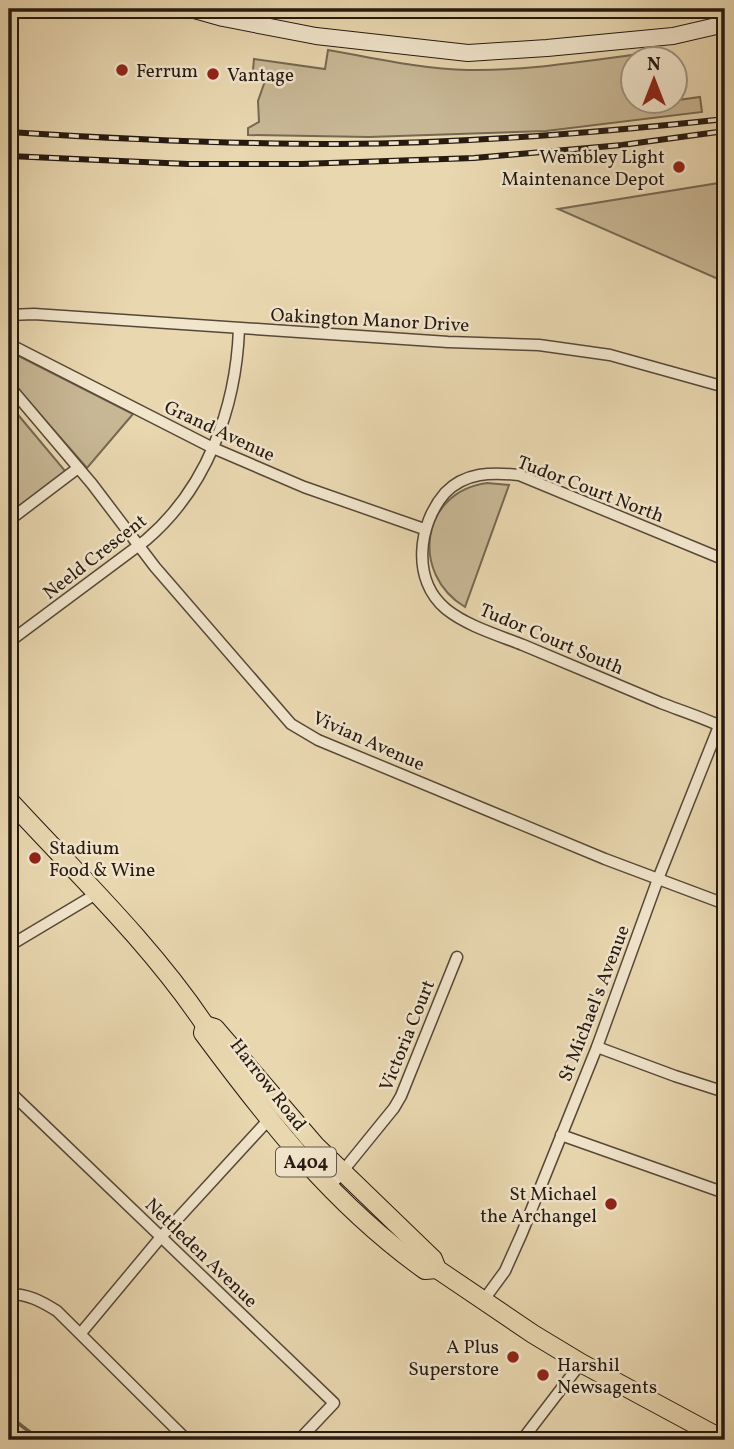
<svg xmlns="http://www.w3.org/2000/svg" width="734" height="1449" viewBox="0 0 734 1449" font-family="Vollkorn,serif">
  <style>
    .green { fill: #c8b795; stroke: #766852; stroke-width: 2 }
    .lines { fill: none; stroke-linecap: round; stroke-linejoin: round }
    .stream { stroke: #726450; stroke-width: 3.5 }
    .minor-casing { stroke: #564838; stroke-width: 13 }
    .secondary-casing { stroke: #251910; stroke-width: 18 }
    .primary-casing { stroke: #251910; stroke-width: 20 }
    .minor { stroke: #f1e5cc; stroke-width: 10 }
    .secondary { stroke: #f1e5cc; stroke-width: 16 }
    .primary { stroke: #e9d7b0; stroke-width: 18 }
    .rail-casing { stroke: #251910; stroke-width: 6 }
    .rail { stroke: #f1e5cc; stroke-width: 3.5; stroke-dasharray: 10; stroke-linecap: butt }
    .poi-dot { fill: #8f2418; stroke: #f1e5cc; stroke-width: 2.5 }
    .labels { text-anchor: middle; stroke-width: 5; stroke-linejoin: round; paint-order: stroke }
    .shield { fill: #f1e5cc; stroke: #625648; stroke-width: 2 }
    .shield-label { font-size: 18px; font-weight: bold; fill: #251910 }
    .poi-label { font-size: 19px; fill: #251910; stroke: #f1e5cc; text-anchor: start }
    .street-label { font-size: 19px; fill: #251910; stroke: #f1e5cc }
  </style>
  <rect width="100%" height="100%" fill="#e9d7b0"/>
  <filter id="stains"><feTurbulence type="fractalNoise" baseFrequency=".00286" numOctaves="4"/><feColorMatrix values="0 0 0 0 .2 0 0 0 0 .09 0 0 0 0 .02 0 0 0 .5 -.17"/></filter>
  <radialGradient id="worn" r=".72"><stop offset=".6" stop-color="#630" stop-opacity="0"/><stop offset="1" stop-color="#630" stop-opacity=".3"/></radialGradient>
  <g class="green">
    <path d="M434,9h138c-45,8 -92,6 -138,0z"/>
    <path d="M328,50c46,8 93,19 140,20 57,1 115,-9 172,-16l1,5 -9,1v42h17l1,2 50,-7 2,15 -156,19 -177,6 -121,-2v-7l11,-6 -1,-21 7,-20 -12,-11 1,-11 71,10z"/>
    <path d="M725,182v100l-167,-73z"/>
    <path d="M9,351l124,63 -46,54 -78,-89z"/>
    <path d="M9,404l57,68 -49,36 -8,-10z"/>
    <path d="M487,483l22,2 -44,122c-55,-33 -45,-115 22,-124z"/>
  </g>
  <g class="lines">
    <path class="stream" d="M9,1422l9,1 22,17"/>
    <g class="minor-casing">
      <g id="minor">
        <path d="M9,315l25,-1 414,28 91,3 71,10 115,32"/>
        <path d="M9,344l204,104 91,39 120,42"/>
        <path d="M9,386l83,98 63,83 136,157 27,16 287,119 120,45"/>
        <path d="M9,504l7,11 62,-47"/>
        <path d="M725,560l-206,-85c-27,-3 -54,-3 -74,18 -27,31 -34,87 1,116 21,17 52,26 77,36 46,19 92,39 138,58 21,8 43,15 64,25"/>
        <path d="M9,642l137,-102c61,-52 90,-132 93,-211"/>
        <path d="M9,946l87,-52"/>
        <path d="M597,1047l78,29 50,16"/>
        <path d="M9,1091l325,312 -35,37"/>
        <path d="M561,1135l164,58"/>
        <path d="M329,1188l65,-80 7,-12 56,-139"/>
        <path d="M9,1294c19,0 32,7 48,17l130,129"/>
        <path d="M483,1301l22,-30 17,-38 75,-186 61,-168 67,-168"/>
        <path d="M81,1333l80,-96 111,-121"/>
        <path d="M522,1440l59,-77"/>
      </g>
    </g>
    <g class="secondary-casing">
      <path id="secondary" d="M191,9l32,9 93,18 152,17 79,-5 126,-12 52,-12"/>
    </g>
    <g class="primary-casing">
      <g id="primary">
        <path d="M9,800c67,73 140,142 196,225l-2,8c66,89 131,172 222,237l12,-1"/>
        <path d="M205,1025l10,3 101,118 117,113 4,10 96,65 48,29 143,77"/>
      </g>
    </g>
    <use href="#minor" class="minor"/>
    <use href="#secondary" class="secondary"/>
    <use href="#primary" class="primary"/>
    <g class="rail-casing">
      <g id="rail">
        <path d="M9,132c109,7 219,12 329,12 130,-1 259,-11 387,-25"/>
        <path d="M9,156l179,8h113l173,-6 148,-13 103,-14"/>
      </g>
    </g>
    <use href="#rail" class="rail"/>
  </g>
  <g class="poi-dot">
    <circle cx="122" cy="70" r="7"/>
    <circle cx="213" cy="74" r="7"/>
    <circle cx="679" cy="167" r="7"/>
    <circle cx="35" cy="858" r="7"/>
    <circle cx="611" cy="1204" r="7"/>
    <circle cx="513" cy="1357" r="7"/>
    <circle cx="543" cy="1375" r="7"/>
  </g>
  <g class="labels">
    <rect class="shield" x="276" y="1147.5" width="60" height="29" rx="5"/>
    <g class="shield-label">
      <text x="306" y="1168">A404</text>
    </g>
    <g class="poi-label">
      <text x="136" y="77">Ferrum</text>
      <text x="227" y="81">Vantage</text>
      <text x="665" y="163" text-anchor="end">Wembley Light<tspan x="665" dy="22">Maintenance Depot</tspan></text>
      <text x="49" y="854">Stadium<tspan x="49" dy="22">Food &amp; Wine</tspan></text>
      <text x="597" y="1200" text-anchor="end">St Michael<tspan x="597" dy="22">the Archangel</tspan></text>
      <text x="499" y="1353" text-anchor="end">A Plus<tspan x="499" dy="22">Superstore</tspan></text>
      <text x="557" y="1371">Harshil<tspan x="557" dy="22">Newsagents</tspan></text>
    </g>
    <g class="street-label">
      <text transform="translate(370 319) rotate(3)" y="7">Oakington Manor Drive</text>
      <text transform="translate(220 430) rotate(25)" y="7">Grand Avenue</text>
      <text transform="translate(591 488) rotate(21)" y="7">Tudor Court North</text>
      <text transform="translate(94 556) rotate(-38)" y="7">Neeld Crescent</text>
      <text transform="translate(552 638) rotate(23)" y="7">Tudor Court South</text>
      <text transform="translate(369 740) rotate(24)" y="7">Vivian Avenue</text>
      <text transform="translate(593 1003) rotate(-69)" y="7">St Michael's Avenue</text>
      <text transform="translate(406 1035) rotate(-68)" y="7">Victoria Court</text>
      <text transform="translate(269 1084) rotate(52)" y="7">Harrow Road</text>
      <text transform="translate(202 1252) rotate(44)" y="7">Nettleden Avenue</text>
    </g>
  </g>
  <rect width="734" height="1449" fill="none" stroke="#e9d7b0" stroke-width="35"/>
  <rect x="10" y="10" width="713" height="1428" fill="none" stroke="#251910" stroke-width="3.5"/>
  <rect x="18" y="18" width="699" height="1414" fill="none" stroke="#251910" stroke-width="2"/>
  <g transform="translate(654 80)"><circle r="33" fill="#f1e5cc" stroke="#9f9381" stroke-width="2"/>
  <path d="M0-5L12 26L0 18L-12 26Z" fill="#8f2418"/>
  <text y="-10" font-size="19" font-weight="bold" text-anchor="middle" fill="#251910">N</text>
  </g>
  <rect width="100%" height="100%" filter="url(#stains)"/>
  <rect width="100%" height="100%" fill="url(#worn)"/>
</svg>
